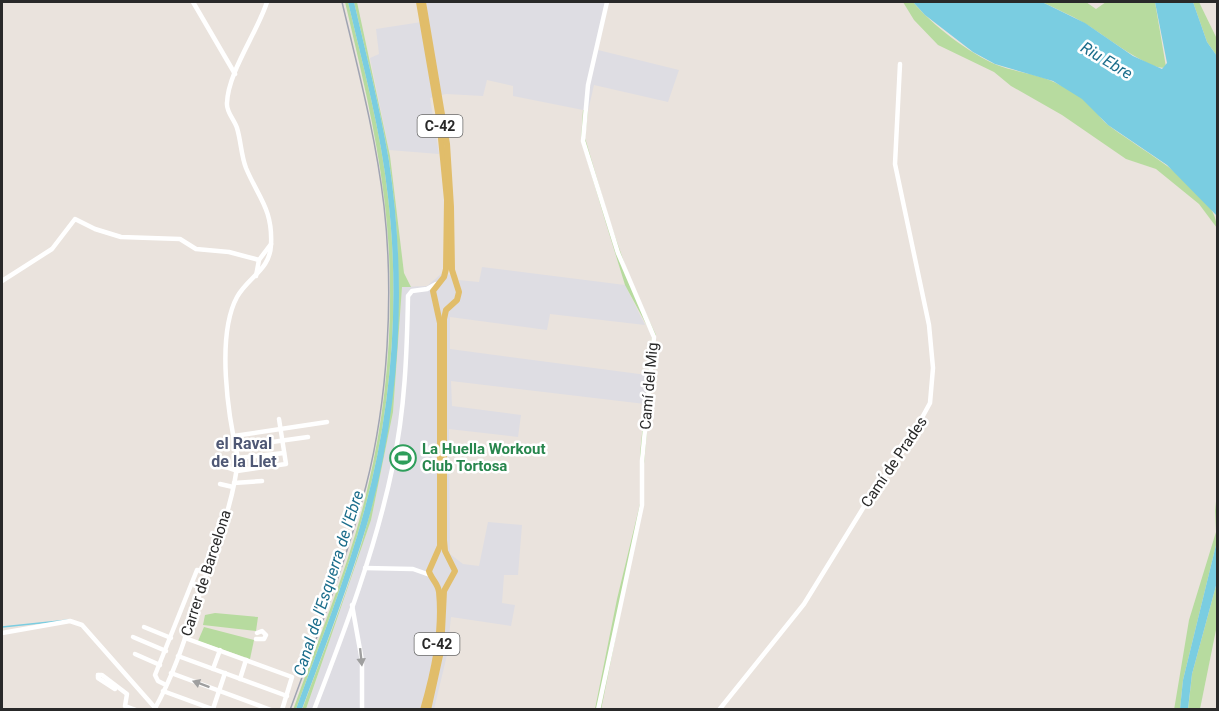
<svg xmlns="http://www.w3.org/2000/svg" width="1219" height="711" viewBox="0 0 1219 711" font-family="Roboto,sans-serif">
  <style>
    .industrial { fill: #dedde3 }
    .green { fill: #b7db9f }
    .water { fill: #7acde1 }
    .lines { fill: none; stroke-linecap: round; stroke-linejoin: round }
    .stream { stroke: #7acde1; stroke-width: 1.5 }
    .minor { stroke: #fff; stroke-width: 4.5 }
    .major { stroke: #e1bd6a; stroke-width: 6 }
    .rail { stroke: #a0a4b2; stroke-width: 1.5 }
    .oneway { fill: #9f9f9f }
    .labels { text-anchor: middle; stroke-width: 5; stroke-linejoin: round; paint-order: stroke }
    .shield { fill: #fff; stroke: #696969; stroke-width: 1.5 }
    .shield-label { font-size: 14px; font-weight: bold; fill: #292929 }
    .street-label { font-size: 15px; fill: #292929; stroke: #fff }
    .leisure-label { font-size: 15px; font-weight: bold; fill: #27864d; stroke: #fff; text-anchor: start }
    .water-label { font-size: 16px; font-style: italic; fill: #1b6d8b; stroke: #fff }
    .neighbourhood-label { font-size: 16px; font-weight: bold; fill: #4f5875; stroke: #fff }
  </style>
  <rect width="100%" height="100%" fill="#eae3dd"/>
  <g class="industrial">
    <path d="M427,2h182l-11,48 81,20 -11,32 -74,-17 -6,26 -75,-15v-10l-26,-6 -4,16 -37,-2 -16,4 9,56 -50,-4 -19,-92 9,-4 -3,-25 52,-8z"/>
    <path d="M482,267l143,18 20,40 -95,-11 -3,16 -97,-13v32l197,26 -2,29 -194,-23 1,25 69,9 -3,22 -69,-8 1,125 13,10 16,2 9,-44 34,3 -4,50h-14l-2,28 13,2 -4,21 -60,-9 -4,38 -13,54 -128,1 65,-190 22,-108 9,-125 25,-1 14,-12 16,1 1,5 21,2z"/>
  </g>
  <g class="green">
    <path d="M345,2h3c15,64 33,129 40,195 12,102 4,211 -23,311 -18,68 -45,135 -69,201l-3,1c26,-74 58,-148 75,-224 22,-93 28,-194 16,-289 -8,-66 -24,-131 -39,-195z"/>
    <path d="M354,2h3l33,154 14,117 7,14h-9l-9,125 -22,108 -65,189 -4,1c23,-64 50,-128 67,-193 29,-117 38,-237 20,-356 -9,-54 -23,-107 -35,-159z"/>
    <path d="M903,2h10c18,22 57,52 84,63 18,7 41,9 57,17 13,6 29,15 38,25 6,5 9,13 15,17 28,23 110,65 110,104l-18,-24 -43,-35 -30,-10 -64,-44 -51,-29 -17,-14 -56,-27 -24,-25z"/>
    <path d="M1042,2h44l10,7 10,-7h49l11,65c-13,7 -67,-36 -82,-44 -13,-8 -28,-14 -42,-21z"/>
    <path d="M1193,2h6l18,37v17l-10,-14z"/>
    <path d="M583,110l5,1 -3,27 24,81 22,63 25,53 -12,129v32l-43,214 -6,-1 22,-110 23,-95v-50l12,-119 -27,-50 -20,-65 -24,-80z"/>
    <path d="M1217,492v49l-34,139 -3,29 -6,1 15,-90 27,-88 -1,-21z"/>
    <path d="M1217,582v43l-17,84 -12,1 4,-36z"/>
    <path d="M215,613l43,4 -2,14 -53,-6 2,-10z"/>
    <path d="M204,627l50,13 -4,19 -52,-18z"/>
  </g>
  <g class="water">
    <path d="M348,2h6c12,52 26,105 35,159 18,120 12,244 -21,360 -19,64 -43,126 -66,188h-6c24,-66 51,-133 69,-201 27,-100 35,-208 23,-311 -7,-66 -25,-131 -40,-195z"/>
    <path d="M913,2h129l43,21 48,33 29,13 5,-6 -12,-61h38l14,40 10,14v160l-50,-51 -59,-40 -26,-26 -29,-18 -58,-17 -22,-12 -48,-37z"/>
    <path d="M1217,541v41l-25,92 -4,35h-8l3,-29z"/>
  </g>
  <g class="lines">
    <path class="stream" d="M2,627l67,-7"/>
    <g class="minor">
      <path d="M193,2l42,72"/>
      <path d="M256,276l3,-16 12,-16"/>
      <path d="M2,281l50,-32 23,-30 20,10 26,8 59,2 16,10 33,3 30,8"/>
      <path d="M234,436l93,-14"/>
      <path d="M236,447l72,-10"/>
      <path d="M238,458l46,-5"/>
      <path d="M220,465l17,6 49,-7 -7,-45"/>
      <path d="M234,483l28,-2"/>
      <path d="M220,484l13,3"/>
      <path d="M365,568l48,1 17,6"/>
      <path d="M352,605l10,56v49"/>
      <path d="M144,627l27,11"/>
      <path d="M2,633l68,-12 12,4 75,85"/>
      <path d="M133,637l33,14"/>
      <path d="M185,638l107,39 -10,33"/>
      <path d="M256,639h8l2,-4 -4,-4 -5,2"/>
      <path d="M135,654l25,11"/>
      <path d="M178,656l109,40"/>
      <path d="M213,669l7,-19"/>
      <path d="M171,673l100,37"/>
      <path d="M98,675h4l25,19 -2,12 11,4"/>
      <path d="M98,675v3l17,11"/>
      <path d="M240,679l6,-19"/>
      <path d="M166,685l-8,-4 -3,-6 42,-105 10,1"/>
      <path d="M163,691l52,19"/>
      <path d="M213,709l12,-36"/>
      <path d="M154,710c23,-40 35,-85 50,-129 13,-40 30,-79 34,-123 -10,-42 -22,-122 -1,-161 11,-20 33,-27 34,-52 2,-36 -13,-48 -25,-77 -5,-13 -5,-27 -9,-40 -3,-9 -11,-16 -10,-25 1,-31 30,-70 40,-101"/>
      <path d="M314,710c31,-80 62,-162 79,-245 12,-55 14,-114 15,-169l4,-5 15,-2 9,-5"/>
      <path d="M598,710l44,-205v-44l12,-124 -36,-84 -35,-112 5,-56 19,-83"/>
      <path d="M719,710l85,-106 69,-112 33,-45 24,-44 3,-35 -4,-43 -34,-161 5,-100"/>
    </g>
    <g class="major">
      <path d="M419,2l20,116 8,82 -1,69 -2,8 -11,14 7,32v223l-11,25c2,8 9,12 10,21 4,39 -5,80 -16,118"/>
      <path d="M423,2l24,142 4,63 1,63 7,22 -2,8 -11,10 -2,9v221l1,11 10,20 -11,20 -3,60 -13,59"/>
    </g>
    <path class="rail" d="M290,710c27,-74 56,-148 76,-224 22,-86 28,-192 18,-280 -8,-69 -26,-137 -42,-204"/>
  </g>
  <defs><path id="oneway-solid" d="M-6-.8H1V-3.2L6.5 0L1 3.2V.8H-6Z" transform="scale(1.5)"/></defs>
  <g class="oneway">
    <use href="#oneway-solid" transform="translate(361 657) rotate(84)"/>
    <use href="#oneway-solid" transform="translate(201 684) rotate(-160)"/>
  </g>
  <defs>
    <g id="stadium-ring" transform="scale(1.35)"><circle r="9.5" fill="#fff" stroke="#2e9e5b" stroke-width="1.5"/><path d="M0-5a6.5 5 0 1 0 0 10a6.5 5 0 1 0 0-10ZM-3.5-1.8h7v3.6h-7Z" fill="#2e9e5b"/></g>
  </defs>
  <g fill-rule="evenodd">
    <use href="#stadium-ring" x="403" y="458"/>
  </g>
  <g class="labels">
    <g class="shield">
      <rect x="417.5" y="115" width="45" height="22" rx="4.5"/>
      <rect x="414.5" y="633" width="45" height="22" rx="4.5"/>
    </g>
    <g class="shield-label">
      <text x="440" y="131">C-42</text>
      <text x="437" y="649">C-42</text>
    </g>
    <g class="street-label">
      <text transform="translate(649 386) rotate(-85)" y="5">Camí del Mig</text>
      <text transform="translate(894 462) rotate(-56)" y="5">Camí de Prades</text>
      <text transform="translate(206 573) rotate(-72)" y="5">Carrer de Barcelona</text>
    </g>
    <g class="leisure-label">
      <text x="422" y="454">La Huella Workout<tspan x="422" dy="17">Club Tortosa</tspan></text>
    </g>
    <g class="water-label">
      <text transform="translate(1107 60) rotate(31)" y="6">Riu Ebre</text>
      <text transform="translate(328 583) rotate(-72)" y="6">Canal de l'Esquerra de l'Ebre</text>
    </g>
    <g class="neighbourhood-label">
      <text x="244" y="449">el Raval<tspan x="244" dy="18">de la Llet</tspan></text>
    </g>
  </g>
  <rect width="1219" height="711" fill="none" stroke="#292929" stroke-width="6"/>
</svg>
